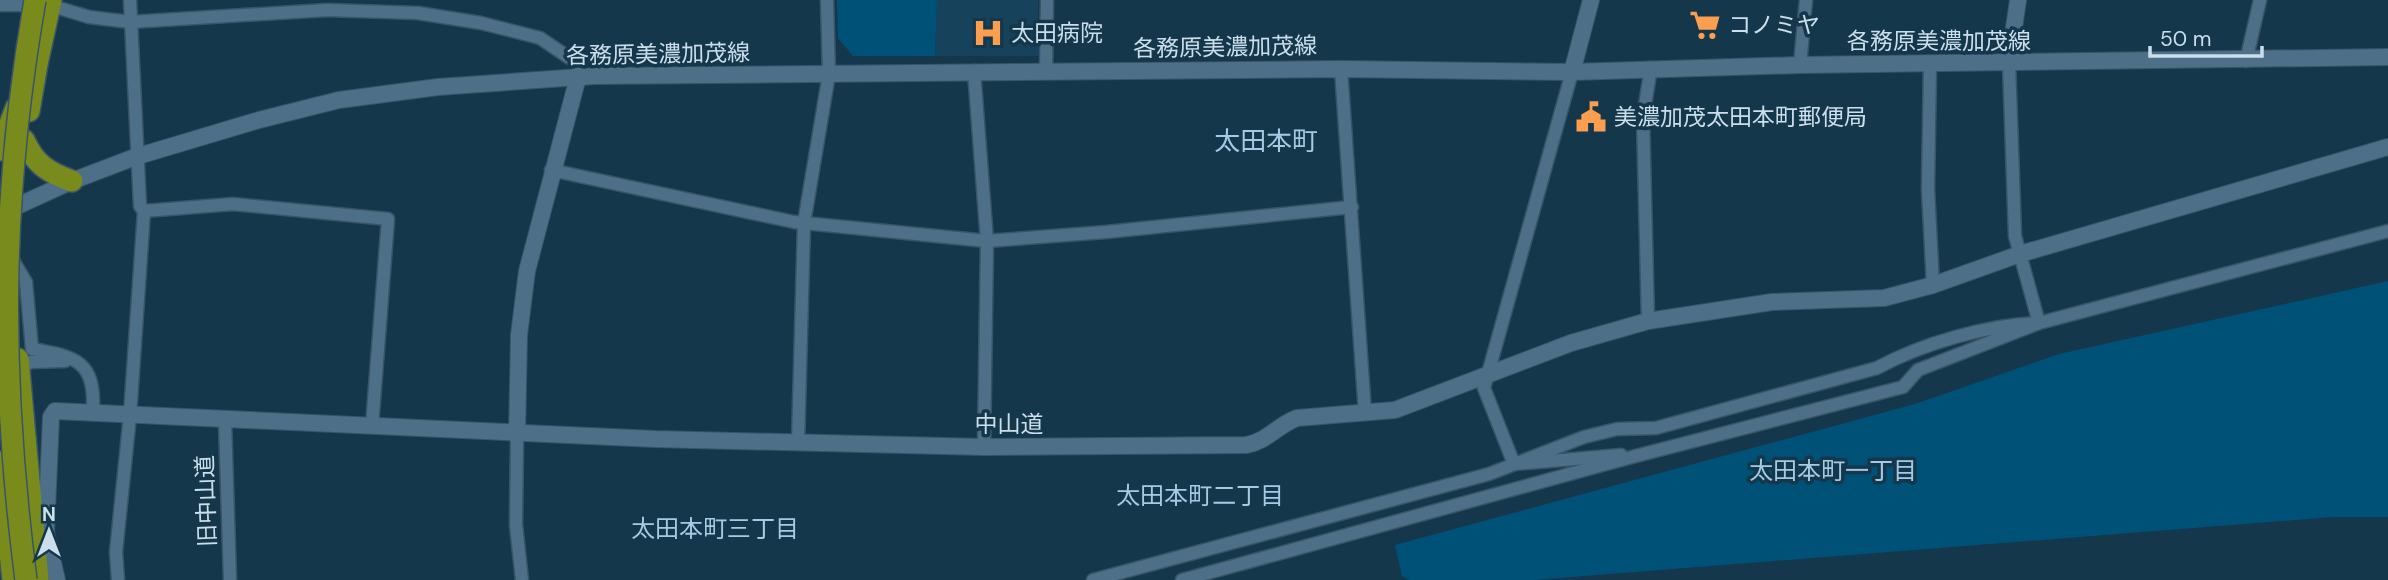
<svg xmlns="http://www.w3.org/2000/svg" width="2388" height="580" viewBox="0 0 2388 580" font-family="'DM Sans','Noto Sans JP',sans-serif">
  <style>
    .built { fill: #17425b }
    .green { fill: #005177 }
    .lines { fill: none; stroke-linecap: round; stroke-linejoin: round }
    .street-casing { stroke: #395466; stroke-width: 15 }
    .secondary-casing { stroke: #395466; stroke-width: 18 }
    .highway-casing { stroke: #395466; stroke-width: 24 }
    .street { stroke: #4d7088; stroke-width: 12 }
    .secondary { stroke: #4d7088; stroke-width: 16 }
    .highway { stroke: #7a8b1e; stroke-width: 21 }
    .highway-bridge-casing { stroke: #395466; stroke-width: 24; stroke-linecap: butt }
    .highway-bridge { stroke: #7a8b1e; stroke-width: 21 }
    .labels { text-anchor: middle; stroke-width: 7; stroke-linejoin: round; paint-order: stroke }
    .poi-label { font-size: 23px; fill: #cbdeeb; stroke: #15374c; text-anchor: start }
    .street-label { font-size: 23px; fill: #cbdeeb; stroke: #15374c }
    .neighbourhood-label { font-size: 24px; fill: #a4cae4; stroke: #15374c }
    .quarter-label { font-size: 26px; fill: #a4cae4; stroke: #15374c }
  </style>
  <rect width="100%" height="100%" fill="#15374c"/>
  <path class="built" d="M937,0h101l1,56h-104z"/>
  <g class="green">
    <path d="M837,0h100l-2,56h-82l-15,-18z"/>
    <path d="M2388,281v236h-56l-799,63h-124l-7,-4 -7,-31 520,-141 144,-50z"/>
  </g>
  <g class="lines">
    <g class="street-casing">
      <g id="street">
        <path d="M0,5h49l40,12 41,5 197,-12 91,3 63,10 59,15 37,25 1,14"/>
        <path d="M2246,61l14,-61"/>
        <path d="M1800,65l6,-65"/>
        <path d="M1930,65l-2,124 5,96"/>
        <path d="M1341,69l24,344"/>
        <path d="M974,71l13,170 -3,206"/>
        <path d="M1046,72l1,-72"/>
        <path d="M1572,72l-88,316 30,76 107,-9"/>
        <path d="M551,170l243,52 193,19 119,-9 246,-25"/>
        <path d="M144,211l89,-7 155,15 -16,207"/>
        <path d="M14,262l12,20 6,67c45,8 63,12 61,62"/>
        <path d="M1648,321l-5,-204 8,-49"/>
        <path d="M18,369l13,-7 34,-1"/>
        <path d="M225,421l5,159"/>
        <path d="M517,434l-1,91 6,55"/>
        <path d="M798,443l6,-220 25,-149 -2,-74"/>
        <path d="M118,580l-2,-28 14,-137 14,-204 -4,-5 -10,-206"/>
        <path d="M1093,580l396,-106 95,-37 33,-8 39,-1 221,-60c44,-24 112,-44 162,-45l349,-92"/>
        <path d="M1182,580l446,-122 275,-71 15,-17 121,-47 -24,-87 -6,-173"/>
      </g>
    </g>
    <g class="secondary-casing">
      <g id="secondary">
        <path d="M2009,63l9,-63"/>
        <path d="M1572,72l19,-72"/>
        <path d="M2,213l70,-32 63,-24 124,-37 80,-20 99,-13 156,-11 747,-7 231,3 228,-7 588,-8"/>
        <path d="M517,434l2,-99 8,-64 51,-194"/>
        <path d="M57,580l-11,-47 5,-116 4,-6 600,28 329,8 262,-2c20,-3 32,-20 51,-27l98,-8 176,-67 77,-22 124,-19 112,-4 49,-13 87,-31 368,-107"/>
      </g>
    </g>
    <g class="highway-casing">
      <g id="highway">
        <path d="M31,75l6,-11 14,-64"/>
        <path d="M29,111l8,-47"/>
        <path d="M24,140c11,24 23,32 48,41"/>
        <path d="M0,150l16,-42"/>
        <path d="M18,359l20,221"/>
        <path d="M0,462l13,118"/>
      </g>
    </g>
    <use href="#street" class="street"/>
    <use href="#secondary" class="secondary"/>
    <use href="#highway" class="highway"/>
    <g class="highway-bridge-casing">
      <path id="highway-bridge" d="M26,580c-26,-202 -26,-380 9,-580"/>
    </g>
    <use href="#highway-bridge" class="highway-bridge"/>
  </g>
  <defs>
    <g id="supermarket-bare" transform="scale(2.415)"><path d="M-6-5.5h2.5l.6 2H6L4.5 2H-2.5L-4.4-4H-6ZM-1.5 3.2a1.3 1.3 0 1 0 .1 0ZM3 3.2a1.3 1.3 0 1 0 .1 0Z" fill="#fb9e50" stroke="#15374c" stroke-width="2.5" paint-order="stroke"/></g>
    <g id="hospital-bare" transform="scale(2.415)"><path d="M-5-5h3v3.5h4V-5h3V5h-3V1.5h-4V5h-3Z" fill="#fb9e50" stroke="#15374c" stroke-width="2.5" paint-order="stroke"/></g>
    <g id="civic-bare" transform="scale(2.415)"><path d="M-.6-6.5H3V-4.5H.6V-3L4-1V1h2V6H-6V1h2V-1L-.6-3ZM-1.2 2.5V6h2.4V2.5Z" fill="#fb9e50" stroke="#15374c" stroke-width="2.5" paint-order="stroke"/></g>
  </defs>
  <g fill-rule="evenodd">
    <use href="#supermarket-bare" x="1705" y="25"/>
    <use href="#hospital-bare" x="988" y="33"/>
    <use href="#civic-bare" x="1591" y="117"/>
  </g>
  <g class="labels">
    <g class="poi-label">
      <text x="1728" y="33">コノミヤ</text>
      <text x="1011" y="41">太田病院</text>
      <text x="1614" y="125">美濃加茂太田本町郵便局</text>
    </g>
    <g class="street-label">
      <text x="1939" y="49">各務原美濃加茂線</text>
      <text transform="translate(1225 47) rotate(-1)" y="8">各務原美濃加茂線</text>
      <text transform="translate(658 54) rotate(-1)" y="8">各務原美濃加茂線</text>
      <text x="1009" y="432">中山道</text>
      <text transform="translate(206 501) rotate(-92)" y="8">旧中山道</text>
    </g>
    <g class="neighbourhood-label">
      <text x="1833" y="479">太田本町一丁目</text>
      <text x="1200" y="504">太田本町二丁目</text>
      <text x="715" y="537">太田本町三丁目</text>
    </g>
    <g class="quarter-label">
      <text x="1266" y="150">太田本町</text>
    </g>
  </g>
  <g transform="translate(49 531)" stroke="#15374c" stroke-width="5" paint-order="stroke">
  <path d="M0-5L12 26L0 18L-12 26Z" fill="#cbdeeb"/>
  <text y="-10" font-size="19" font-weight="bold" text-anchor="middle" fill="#cbdeeb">N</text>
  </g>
  <path d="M2150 46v10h112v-10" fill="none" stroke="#cbdeeb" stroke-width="3.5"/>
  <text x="2160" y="46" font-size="21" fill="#cbdeeb" stroke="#15374c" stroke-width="5" paint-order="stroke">50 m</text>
</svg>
